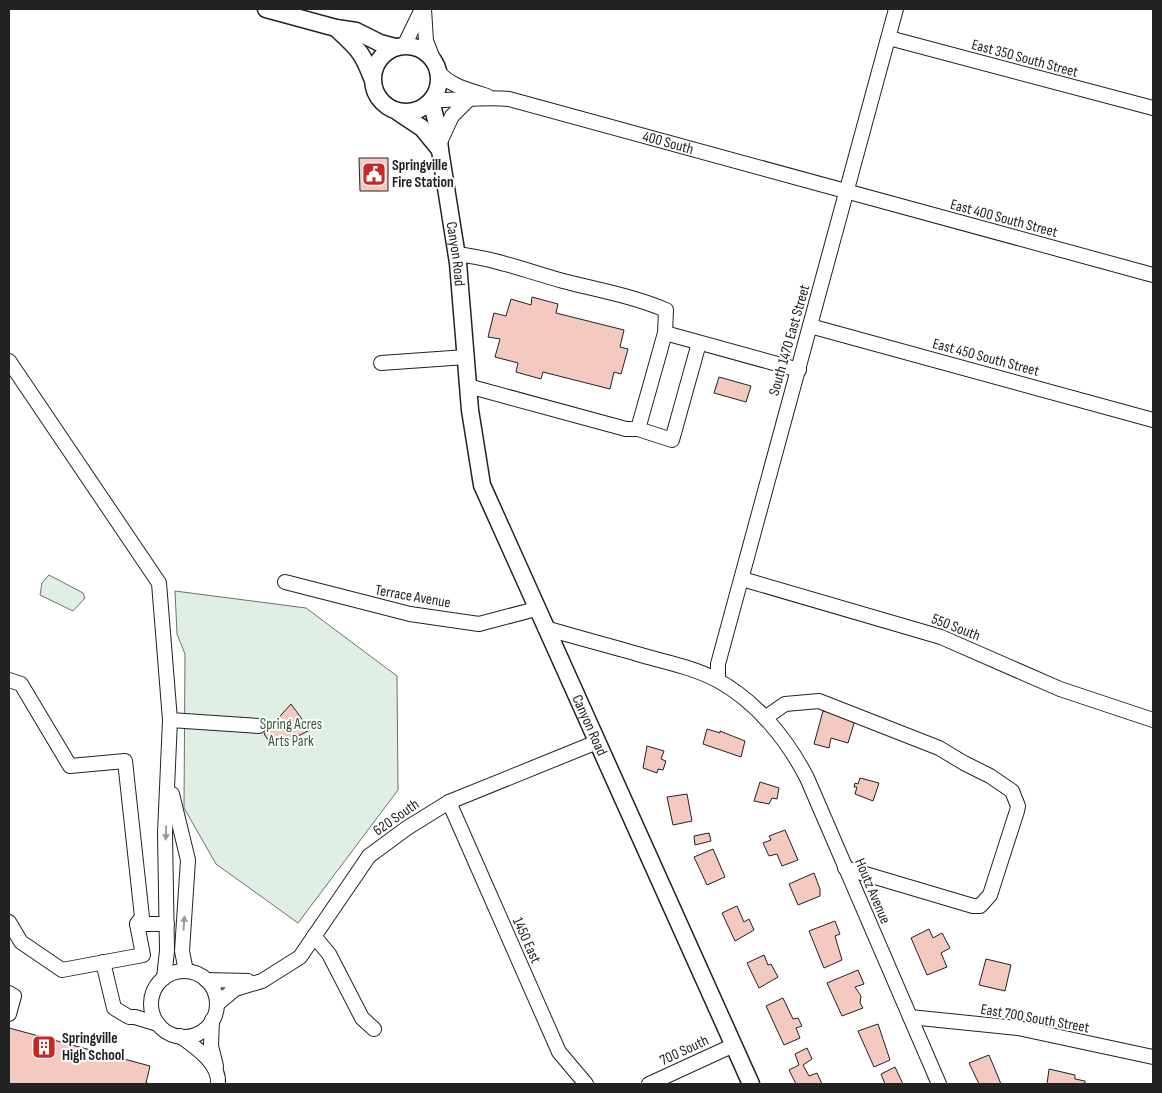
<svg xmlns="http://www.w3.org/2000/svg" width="1162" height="1093" viewBox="0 0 1162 1093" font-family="'Sofia Sans Condensed',sans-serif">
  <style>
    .green { fill: #e0efe3; stroke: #6f6f6f }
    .building { fill: #f3c9c0; stroke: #222 }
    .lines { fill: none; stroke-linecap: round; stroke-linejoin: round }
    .minor-casing { stroke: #222; stroke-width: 16 }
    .major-casing { stroke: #222; stroke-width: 19 }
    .minor { stroke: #fff; stroke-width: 14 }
    .major { stroke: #fff; stroke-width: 16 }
    .oneway { fill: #9c9c9c }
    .labels { text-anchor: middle; stroke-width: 4; stroke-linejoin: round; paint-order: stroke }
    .street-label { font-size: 15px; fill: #222; stroke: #fff }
    .poi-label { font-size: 15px; font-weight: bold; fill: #222; stroke: #fff; text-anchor: start }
    .park-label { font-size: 15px; fill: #2f5e38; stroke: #fff }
  </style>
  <rect width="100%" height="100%" fill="#fff"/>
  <g class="green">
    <path d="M49,575l34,18 2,5 -12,13 -33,-16 2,-12z"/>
    <path d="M175,591l131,17 91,68 1,114 -100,133 -82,-59 -32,-56 1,-154 -8,-20z"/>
  </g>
  <g class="building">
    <path d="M359,158h29v33h-28z"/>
    <path d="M532,297l26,7 -2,9 68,17 -4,17 8,2 -7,25 -7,-2 -4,17 -67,-17 -2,7 -25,-7 2,-9 -23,-6 5,-18 -12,-2 6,-24 12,3 5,-17 20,6z"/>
    <path d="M719,377l32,9 -5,16 -32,-9z"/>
    <path d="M291,704l19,26 -36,18 -10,-14z"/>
    <path d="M823,711l32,9 -7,23 -17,-5 -2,10 -15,-4z"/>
    <path d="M707,729l13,4v-2l25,10 -4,16 -38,-13z"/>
    <path d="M647,746l17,5 -3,8 5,2 -3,9 -5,-1 -1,4 -14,-5z"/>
    <path d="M860,778l19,5 -6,18 -18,-7 2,-7h-3l1,-4 3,1z"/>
    <path d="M760,782l19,6 -2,11 -5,-1 -3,6 -15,-3z"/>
    <path d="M687,794l5,27 -19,4 -6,-28z"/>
    <path d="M785,830l13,30 -16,6 -5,-12 -8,2 -6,-13 8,-3 -2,-4z"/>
    <path d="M709,833l2,8 -16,4 -1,-9z"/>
    <path d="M713,849l12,28 -18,8 -13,-28z"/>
    <path d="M814,873l6,16v7l-22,9 -9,-21z"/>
    <path d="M737,906l7,16 5,-3 5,11 -19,11 -13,-28z"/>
    <path d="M835,921l5,13 -5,2 7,24 -18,8 -15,-37z"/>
    <path d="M929,929l4,9 9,-5 8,15 -9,5 6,14 -20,8 -16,-37z"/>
    <path d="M764,955l4,10 3,-1 7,13 -19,11 -12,-25z"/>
    <path d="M986,959l25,6 -6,26 -26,-6z"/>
    <path d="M858,970l6,14 -9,3 6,9 -1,7 3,5 -21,8 -15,-33z"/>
    <path d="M783,998l10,21 5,-1 4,8 -6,2 4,10 -16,7 -18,-39z"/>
    <path d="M878,1024l12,36 -16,7 -16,-36z"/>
    <path d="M9,1028l141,38 -4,17 6,1h-143z"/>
    <path d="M807,1048l5,11 -9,6 6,11 8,-3 5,11h-26l-7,-14 10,-5 -4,-11z"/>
    <path d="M989,1055l12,29h-22l-10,-21z"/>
    <path d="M895,1067l8,17h-18l-4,-10z"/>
    <path d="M1049,1069l26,6v4l10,2v3h-38z"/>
  </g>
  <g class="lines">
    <g class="minor-casing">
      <g id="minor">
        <path d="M424,9l2,32 10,25"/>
        <path d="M889,38l264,70"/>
        <path d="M404,46l18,-37"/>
        <path d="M438,71c11,15 31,19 49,25"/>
        <path id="s1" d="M432,100c26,1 51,-4 77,-1l644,176"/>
        <path d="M440,142l12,-26 17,-17"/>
        <path d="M456,254c38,4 71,17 107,27 35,9 70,15 103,29l-1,23"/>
        <path d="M810,326l343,94"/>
        <path d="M9,361l150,222 11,137 -5,113 2,118 -3,27"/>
        <path d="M381,363l85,-6"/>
        <path d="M468,386l158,43h12l27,-96 134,37"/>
        <path d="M638,429l34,11 27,-97"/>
        <path d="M742,579l199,58 119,52 93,31"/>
        <path d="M285,582l125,32 69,10 57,-15"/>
        <path d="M545,628c34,10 69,19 103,29 23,6 48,12 69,23 39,21 70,59 90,98l132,306"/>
        <path d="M9,680l12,4 49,82 55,-5 17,156 -5,7 6,31 -81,15 -41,-28 -12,-20"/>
        <path d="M718,680v-16l178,-655"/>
        <path d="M765,718l20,-14 34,-3 120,47 25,15 26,13 22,15 6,15 -1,5 -27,84 -10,11h-7l-128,-38"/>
        <path d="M170,720l89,6"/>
        <path d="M172,794l16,66 -6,91 4,20"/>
        <path d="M449,802l110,250 27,32"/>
        <path d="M137,924h30"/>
        <path d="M314,936l15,18 33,64 12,11"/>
        <path d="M103,962l11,46 15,9h6l23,7"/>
        <circle cx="184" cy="1004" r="33"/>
        <path d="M206,980l42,1"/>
        <path d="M9,993l5,3 -5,18"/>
        <path d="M217,1004l18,-15 27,-8 38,-24 69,-101 38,-28 42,-26 148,-60"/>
        <path d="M910,1017l108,11 135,29"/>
        <path d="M212,1020l-1,26 5,20"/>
        <path d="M180,1036c15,11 40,27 38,48"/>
        <path d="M649,1084l85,-39"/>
      </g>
    </g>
    <g class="major-casing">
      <g id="major">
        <path d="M266,9l70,19 20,3 24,12 15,4"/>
        <path d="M336,28c21,21 25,21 36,50"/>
        <circle cx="406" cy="79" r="33"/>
        <path id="s2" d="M431,101l7,27 2,22 18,113 12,147 12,75 269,599"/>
        <path d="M398,112l24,16 18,22"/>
      </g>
    </g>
    <use href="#minor" class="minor"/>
    <use href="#major" class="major"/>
  </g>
  <defs><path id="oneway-solid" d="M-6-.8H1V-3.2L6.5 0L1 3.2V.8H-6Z" transform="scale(1.25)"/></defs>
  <g class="oneway">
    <use href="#oneway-solid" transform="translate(166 833) rotate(91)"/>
    <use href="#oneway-solid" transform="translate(184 923) rotate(-86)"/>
  </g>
  <defs>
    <g id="civic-square" transform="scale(1.25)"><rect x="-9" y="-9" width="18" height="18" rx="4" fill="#c62828" stroke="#fff"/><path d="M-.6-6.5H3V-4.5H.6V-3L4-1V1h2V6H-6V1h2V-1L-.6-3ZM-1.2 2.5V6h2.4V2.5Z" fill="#fff"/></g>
    <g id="building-square" transform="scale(1.25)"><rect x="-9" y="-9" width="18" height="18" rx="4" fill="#c62828" stroke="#fff"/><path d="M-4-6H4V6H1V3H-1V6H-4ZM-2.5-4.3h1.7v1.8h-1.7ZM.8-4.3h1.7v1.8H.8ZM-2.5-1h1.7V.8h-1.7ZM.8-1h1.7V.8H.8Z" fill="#fff"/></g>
  </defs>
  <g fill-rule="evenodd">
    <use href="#civic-square" x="374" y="174"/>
    <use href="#building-square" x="44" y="1047"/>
  </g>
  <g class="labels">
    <g class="street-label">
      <text transform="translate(1025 58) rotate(15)" y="5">East 350 South Street</text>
      <text dy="5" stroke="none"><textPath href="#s1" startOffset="242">400 South</textPath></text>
      <text transform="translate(1004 218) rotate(15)" y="5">East 400 South Street</text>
      <text dy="5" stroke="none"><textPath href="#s2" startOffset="155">Canyon Road</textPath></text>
      <text transform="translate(789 340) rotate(-74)" y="5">South 1470 East Street</text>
      <text transform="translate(986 357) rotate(15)" y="5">East 450 South Street</text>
      <text transform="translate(413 596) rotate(10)" y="5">Terrace Avenue</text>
      <text transform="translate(956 627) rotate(21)" y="5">550 South</text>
      <text dy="5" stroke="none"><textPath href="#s2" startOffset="651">Canyon Road</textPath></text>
      <text transform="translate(396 817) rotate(-35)" y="5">620 South</text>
      <text transform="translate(873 891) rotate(67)" y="5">Houtz Avenue</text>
      <text transform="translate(527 940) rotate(66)" y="5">1450 East</text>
      <text transform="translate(1035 1018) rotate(10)" y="5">East 700 South Street</text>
      <text transform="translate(684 1050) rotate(-25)" y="5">700 South</text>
    </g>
    <g class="poi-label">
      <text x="392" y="170">Springville<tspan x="392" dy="17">Fire Station</tspan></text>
      <text x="62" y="1043">Springville<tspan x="62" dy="17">High School</tspan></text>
    </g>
    <g class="park-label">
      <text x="291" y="729">Spring Acres<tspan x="291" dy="17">Arts Park</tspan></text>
    </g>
  </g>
  <rect width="1162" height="1093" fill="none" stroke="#222222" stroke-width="20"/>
</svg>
